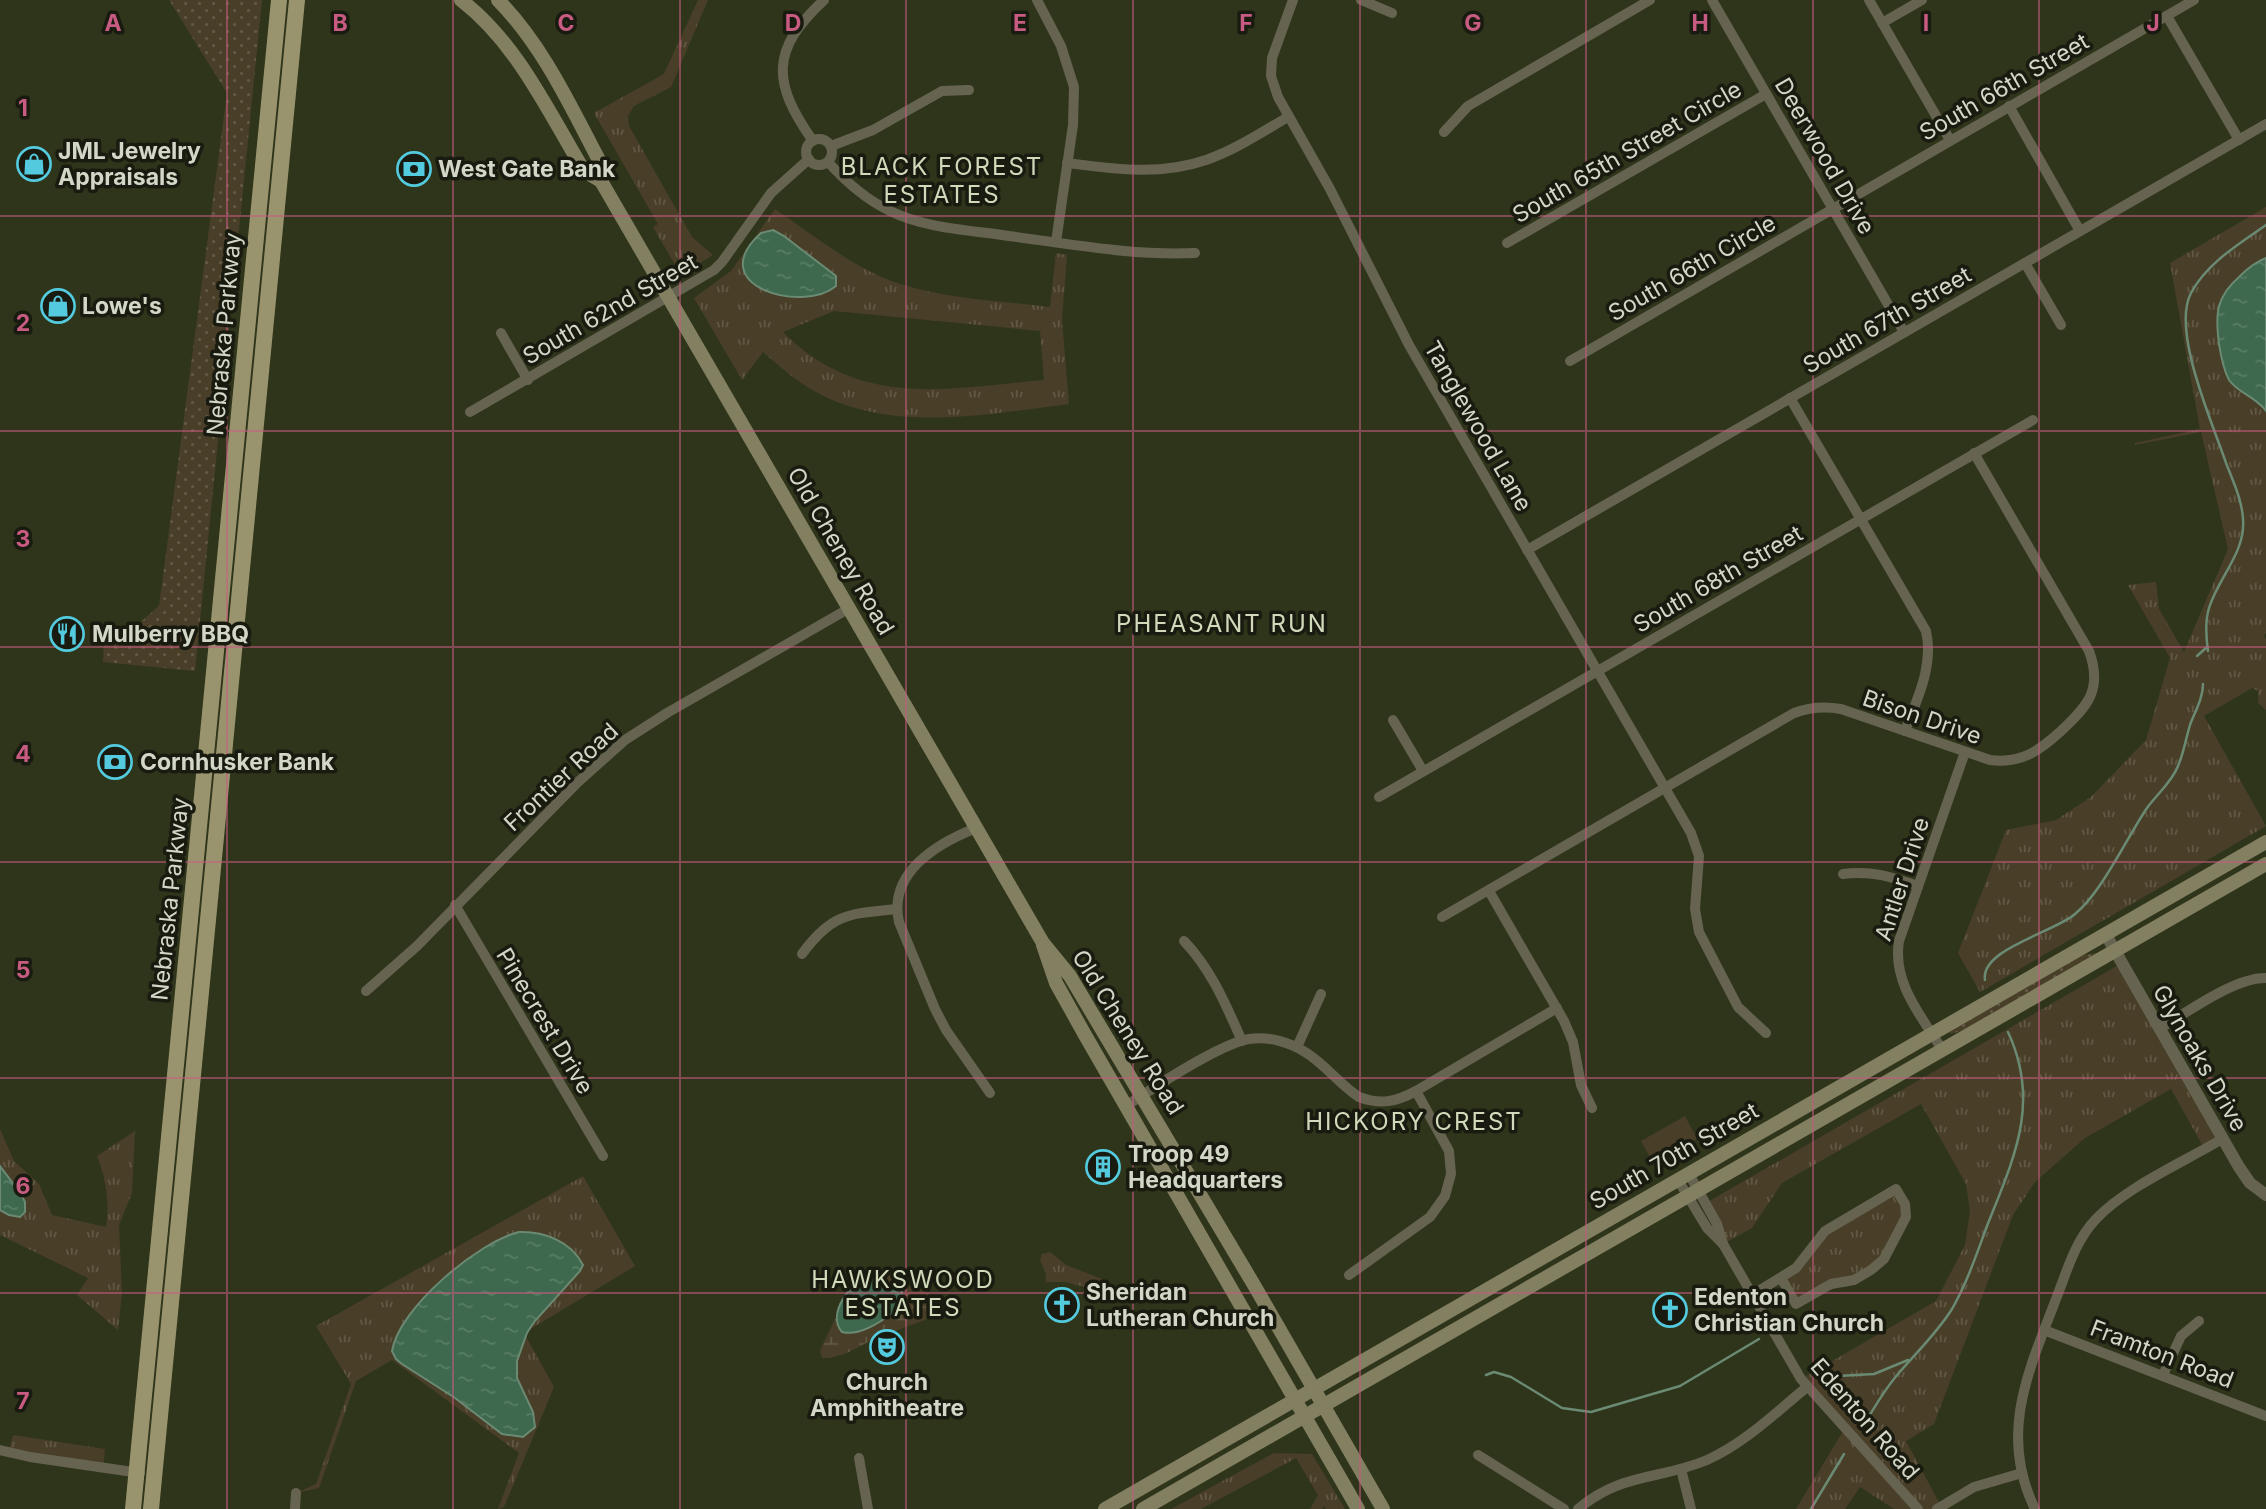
<svg xmlns="http://www.w3.org/2000/svg" width="2266" height="1509" viewBox="0 0 2266 1509" font-family="Inter,sans-serif">
  <style>
    .grass { fill: url(#grass-dots) }
    .wetland { fill: url(#wetland-marsh) }
    .park { fill: url(#park-tufts); fill-rule: evenodd }
    .pitch { fill: #493e27 }
    .water { fill: url(#water-ripples); stroke: #6b8a73; stroke-width: 2 }
    .lines { fill: none; stroke-linecap: round; stroke-linejoin: round }
    .stream { stroke: #6b8a73; stroke-width: 2.5 }
    .minor { stroke: #666451; stroke-width: 10 }
    .tertiary { stroke: #666451; stroke-width: 12 }
    .secondary { stroke: #837f61; stroke-width: 14 }
    .primary { stroke: #99946d; stroke-width: 16 }
    .grid { fill: none; stroke: #c85b81; stroke-width: 2; stroke-opacity: 0.55 }
    .labels { text-anchor: middle; stroke-width: 7; stroke-linejoin: round; paint-order: stroke }
    .street-label { font-size: 23px; fill: #d3d7c8; stroke: #191b10 }
    .poi-label { font-size: 23px; font-weight: bold; fill: #d3d7c8; stroke: #191b10; text-anchor: start }
    .neighbourhood-label { font-size: 24px; letter-spacing: 2px; fill: #d0d9b9; stroke: #191b10 }
    .grid-label { font-size: 23px; text-anchor: middle; font-weight: bold; fill: #c85b81; stroke: #191b10; stroke-width: 7; stroke-linejoin: round; paint-order: stroke }
  </style>
  <defs>
    <pattern id="grass-dots" width="8" height="8" patternUnits="userSpaceOnUse" patternTransform="scale(1.75)"><rect width="8" height="8" fill="#493e27"/><path d="M2 2h.1M6 6h.1" fill="none" stroke="#625945" stroke-width="1.8" stroke-linecap="round"/></pattern>
    <pattern id="wetland-marsh" width="20" height="14" patternUnits="userSpaceOnUse" patternTransform="scale(1.75)"><rect width="20" height="14" fill="#493e27"/><path d="M1 5h8M5 5V1M11 12h8M15 12V8" fill="none" stroke="#625945"/></pattern>
    <pattern id="park-tufts" width="24" height="20" patternUnits="userSpaceOnUse" patternTransform="scale(1.75)"><rect width="24" height="20" fill="#493e27"/><path d="M3 7l-1-3M5 7V3M7 7l1-3M15 17l-1-3M17 17v-4M19 17l1-3" fill="none" stroke="#625945"/></pattern>
    <pattern id="water-ripples" width="26" height="14" patternUnits="userSpaceOnUse" patternTransform="scale(1.75)"><rect width="26" height="14" fill="#3e694e"/><path d="M2 4q2-2 4 0t4 0M15 11q2-2 4 0t4 0" fill="none" stroke="#597e66"/></pattern>
  </defs>
  <rect width="100%" height="100%" fill="#2f351b"/>
  <g class="grass">
    <path d="M169,0h93l-67,671 -92,-9 1,-18 32,-18 23,-20 68,-513z"/>
    <path d="M2096,953l1,1 -132,76 -15,4 -1,-2 134,-77z"/>
  </g>
  <path class="wetland" d="M878,1270l17,6 13,10 21,7 6,13 -10,14 -49,18 -29,15 -17,5h-8l-2,-6 1,-4 18,-37 -2,8 60,-32c-15,-3 -23,-16 -39,-7l5,-7z"/>
  <g class="park">
    <path d="M698,0h10l-37,87 -37,19 -6,10 1,10 63,111 21,18 -32,20 -28,-48 5,-3 -64,-111 70,-39z"/>
    <path d="M2266,207v426l-2,2 2,5v70l-8,-7v-12l-6,-3 -48,28 62,110 -286,166 -22,-39 48,-123 50,-10 35,-23 55,-57 24,-82 -42,-73 28,-3 3,27 25,43 44,-103 -27,-117 -66,13v-2l65,-14 -30,-166z"/>
    <path d="M775,209c40,27 79,60 125,75 48,15 101,17 150,23l6,-54 11,2 -5,65 7,84c-82,10 -178,30 -255,-13 -19,-11 -35,-25 -51,-39l-21,28 -48,-82 37,-27zM834,311l206,20 4,49c-98,9 -185,29 -261,-48z"/>
    <path d="M2122,963l100,176 -17,11 -34,-61 -86,49 -50,44 -22,33 -79,209 -28,17 35,65 -4,3h-43l-34,-22 -15,22h-49l49,-81 -44,-49 135,-78 29,-56 5,-34 -4,-27 -45,-80 -139,79 -30,45 -29,16 -17,-41z"/>
    <path d="M0,1106v23l14,32 25,23 13,31 54,12c4,-23 0,-49 -9,-71l38,-25 -3,62 -13,32 3,68 -4,37 -41,-35 11,-17 -88,-43z"/>
    <path d="M583,1176l52,90 -111,67 30,54 -50,120 -6,2 21,-56 -127,-93 -36,21 -37,107 -23,5 20,-9 35,-100 -35,-58z"/>
    <path d="M1896,1189l10,21 -22,49 -38,24 -50,21 -15,-26 32,-34z"/>
    <path d="M1050,1252l16,13 36,14 -2,12 -35,-9h-19v-8l-6,-14 2,-6z"/>
    <path d="M13,1435l92,14 -2,19 -95,-15z"/>
    <path d="M1274,1453l38,1 33,55h-19l-2,-3 -2,3h-12l8,-14 -22,-37 -95,51h-30z"/>
  </g>
  <path class="pitch" d="M1685,1116l12,23 -44,24 -12,-22z"/>
  <g class="water">
    <path d="M773,230l11,6 52,40v10c-33,28 -134,0 -75,-53z"/>
    <path d="M2266,258v153c-10,-14 -28,-18 -37,-31 -6,-11 -8,-24 -10,-36 -4,-31 -3,-47 21,-68 8,-8 16,-14 26,-18z"/>
    <path d="M0,1166l21,28 4,8v10l-5,5 -11,-2 -9,-5z"/>
    <path d="M519,1232c24,-1 52,9 64,33l-3,6 -46,51 -7,11 -10,28v17l16,34 2,15 -12,10 -21,-3 -47,-36 -53,-34 -6,-5 -4,-8c7,-43 86,-109 127,-119z"/>
    <path d="M869,1275l32,14 2,9 -3,10c-16,11 -38,29 -58,24 -16,-18 9,-50 27,-57z"/>
  </g>
  <g class="lines">
    <g class="stream">
      <path d="M2208,651c-2,-14 -3,-30 1,-43 9,-30 37,-56 34,-89 -1,-19 -10,-38 -17,-56 -13,-39 -55,-132 -35,-170 16,-30 48,-49 75,-68"/>
      <path d="M2197,656l10,-9"/>
      <path d="M1985,980c-5,-31 70,-48 90,-66 27,-22 51,-75 72,-106 10,-14 25,-26 31,-42 6,-14 8,-28 12,-41 5,-14 13,-26 13,-41"/>
      <path d="M1486,1375l8,-3 17,5 51,31 29,4 89,-26 79,-47"/>
      <path d="M1820,1377l54,-3 34,-14"/>
      <path d="M1865,1423c10,-17 20,-34 33,-49 18,-21 39,-41 54,-65 15,-26 25,-56 35,-83 27,-68 54,-123 21,-194"/>
      <path d="M1811,1509l33,-55"/>
    </g>
    <g class="minor">
      <path d="M1037,0l24,46 13,41 -1,38 -17,117"/>
      <path d="M1293,0l-21,58 -1,18 7,21 52,92 79,156 282,488 8,23 -4,53 4,23 39,75 28,26"/>
      <path d="M1361,0l31,13"/>
      <path d="M1712,0l192,332"/>
      <path d="M1869,0l81,140"/>
      <path d="M2167,16l72,124"/>
      <path d="M1882,23l40,-23"/>
      <path d="M2009,106l71,125"/>
      <path d="M1444,132l24,-26 182,-106"/>
      <circle cx="819" cy="152" r="13"/>
      <path d="M813,141c-41,-58 -43,-91 11,-141"/>
      <path d="M831,146l42,-16 69,-39 27,-1"/>
      <path d="M828,162c18,20 37,37 62,49 37,18 80,19 119,25 62,8 124,20 186,17"/>
      <path d="M1067,163c47,6 93,13 139,-3 29,-10 56,-28 82,-43"/>
      <path d="M1507,243l259,-149"/>
      <path d="M2025,263l36,62"/>
      <path d="M501,333l27,47"/>
      <path d="M1570,361l624,-361"/>
      <path d="M1790,398l136,233c8,35 -9,68 -21,100"/>
      <path d="M470,412l244,-142 8,-8 49,-69 38,-34"/>
      <path d="M1527,550l739,-426"/>
      <path d="M1393,720l30,51"/>
      <path d="M1379,797l654,-377"/>
      <path d="M976,828c-40,16 -88,45 -77,94l36,87 11,21 44,63"/>
      <path d="M1843,874c28,-4 49,3 75,12"/>
      <path d="M1489,891l75,130 9,21 8,43 11,23"/>
      <path d="M455,905l148,251"/>
      <path d="M1442,917l352,-204c16,-6 30,-7 47,-4l149,51c31,4 49,-9 71,-29 27,-25 42,-42 28,-80l-115,-198"/>
      <path d="M1184,941c27,28 42,64 58,100"/>
      <path d="M802,954c30,-41 47,-40 94,-45"/>
      <path d="M366,991l51,-45 161,-164 47,-42 42,-27 181,-104"/>
      <path d="M2159,1029c27,-16 76,-52 107,-51"/>
      <path d="M1297,1047l24,-53"/>
      <path d="M1943,1051c-21,-34 -51,-68 -44,-110l66,-189"/>
      <path d="M1126,1106c27,-18 93,-62 123,-67 19,-3 40,3 56,13 20,12 34,32 54,45 21,8 37,5 57,-6l141,-83"/>
      <path d="M1689,1174l28,50 6,20"/>
      <path d="M1678,1180l29,48 16,16 78,135 117,130"/>
      <path d="M1349,1275l81,-58 15,-21 6,-22 -2,-23 -33,-60"/>
      <path d="M1752,1295l44,-27 29,-37 71,-42 9,15 1,13 -22,42 -13,11 -17,10 -23,4 -35,20 -15,-26"/>
      <path d="M2044,1330l222,86"/>
      <path d="M2163,1375l18,-39 18,-15"/>
      <path d="M0,1450l30,7 110,16"/>
      <path d="M1478,1455l86,54"/>
      <path d="M859,1458l9,51"/>
      <path d="M1681,1469l10,40"/>
      <path d="M295,1509l1,-16"/>
      <path d="M1578,1509c44,-37 82,-29 129,-49 38,-17 68,-47 100,-73"/>
      <path d="M1937,1509l37,-22 48,-14"/>
      <path d="M2035,1509c-37,-75 -6,-139 21,-210 11,-28 19,-58 40,-80 30,-32 88,-57 126,-80"/>
    </g>
    <path class="tertiary" d="M2106,935l133,232 11,16 16,12"/>
    <g class="secondary">
      <path d="M461,0c56,43 87,111 123,171l17,10"/>
      <path d="M498,0c45,46 72,105 102,162l1,19 442,762 27,33 184,309 129,224"/>
      <path d="M1043,945l13,38 29,52 273,474"/>
      <path d="M1105,1509l1161,-667"/>
      <path d="M1143,1509l1123,-645"/>
    </g>
    <g class="primary">
      <path d="M133,1509l146,-1509"/>
      <path d="M151,1509l146,-1509"/>
    </g>
  </g>
  <path class="grid" d="M227,0v1509M453,0v1509M680,0v1509M906,0v1509M1133,0v1509M1360,0v1509M1586,0v1509M1813,0v1509M2039,0v1509M0,216h2266M0,431h2266M0,647h2266M0,862h2266M0,1078h2266M0,1293h2266"/>
  <defs>
    <g id="shop-ring" transform="scale(1.75)"><circle r="9.5" fill="#191b10" stroke="#54cade" stroke-width="1.5"/><path d="M-5-2.5h2.3a2.7 3.5 0 0 1 5.4 0H5L5.5 6h-11ZM-1.5-2.5h3a1.5 2.3 0 0 0-3 0Z" fill="#54cade"/></g>
    <g id="bank-ring" transform="scale(1.75)"><circle r="9.5" fill="#191b10" stroke="#54cade" stroke-width="1.5"/><path d="M-6-4H6V4H-6ZM0-2.3a2.3 2.3 0 1 0 0 4.6a2.3 2.3 0 1 0 0-4.6Z" fill="#54cade"/></g>
    <g id="restaurant-ring" transform="scale(1.75)"><circle r="9.5" fill="#191b10" stroke="#54cade" stroke-width="1.5"/><path d="M-5-6h1v4h1v-4h1v4h1v-4h1v5L-1.5 .5V6h-2V.5L-5-1ZM5-6V6H3V1.5H1.5Q1.5-4 5-6Z" fill="#54cade"/></g>
    <g id="building-ring" transform="scale(1.75)"><circle r="9.5" fill="#191b10" stroke="#54cade" stroke-width="1.5"/><path d="M-4-6H4V6H1V3H-1V6H-4ZM-2.5-4.3h1.7v1.8h-1.7ZM.8-4.3h1.7v1.8H.8ZM-2.5-1h1.7V.8h-1.7ZM.8-1h1.7V.8H.8Z" fill="#54cade"/></g>
    <g id="church-ring" transform="scale(1.75)"><circle r="9.5" fill="#191b10" stroke="#54cade" stroke-width="1.5"/><path d="M-1.2-6h2.4v3.5h3.3v2.4h-3.3V6h-2.4V-.1h-3.3v-2.4h3.3Z" fill="#54cade"/></g>
    <g id="theatre-ring" transform="scale(1.75)"><circle r="9.5" fill="#191b10" stroke="#54cade" stroke-width="1.5"/><path d="M-5-5.5Q0-4 5-5.5V0Q5 5 0 6Q-5 5-5 0ZM-3.3-2.5H-1v1.5H-3.3ZM1-2.5H3.3v1.5H1ZM-2.8 1Q0 5.5 2.8 1Z" fill="#54cade"/></g>
  </defs>
  <g fill-rule="evenodd">
    <use href="#shop-ring" x="34" y="164"/>
    <use href="#bank-ring" x="414" y="169"/>
    <use href="#shop-ring" x="58" y="306"/>
    <use href="#restaurant-ring" x="67" y="634"/>
    <use href="#bank-ring" x="115" y="762"/>
    <use href="#building-ring" x="1103" y="1167"/>
    <use href="#church-ring" x="1062" y="1305"/>
    <use href="#church-ring" x="1670" y="1310"/>
    <use href="#theatre-ring" x="887" y="1347"/>
  </g>
  <g class="labels">
    <g class="street-label">
      <text transform="translate(2004 87) rotate(-30)" y="8">South 66th Street</text>
      <text transform="translate(1627 152) rotate(-30)" y="8">South 65th Street Circle</text>
      <text transform="translate(1825 156) rotate(60)" y="8">Deerwood Drive</text>
      <text transform="translate(1692 268) rotate(-30)" y="8">South 66th Circle</text>
      <text transform="translate(610 309) rotate(-30)" y="8">South 62nd Street</text>
      <text transform="translate(1887 320) rotate(-30)" y="8">South 67th Street</text>
      <text transform="translate(224 334) rotate(-85)" y="8">Nebraska Parkway</text>
      <text transform="translate(1478 426) rotate(60)" y="8">Tanglewood Lane</text>
      <text transform="translate(841 551) rotate(60)" y="8">Old Cheney Road</text>
      <text transform="translate(1718 579) rotate(-30)" y="8">South 68th Street</text>
      <text transform="translate(1922 717) rotate(19)" y="8">Bison Drive</text>
      <text transform="translate(561 777) rotate(-43)" y="8">Frontier Road</text>
      <text transform="translate(1902 879) rotate(-72)" y="8">Antler Drive</text>
      <text transform="translate(170 899) rotate(-84)" y="8">Nebraska Parkway</text>
      <text transform="translate(545 1021) rotate(59)" y="8">Pinecrest Drive</text>
      <text transform="translate(1128 1032) rotate(58)" y="8">Old Cheney Road</text>
      <text transform="translate(2200 1058) rotate(60)" y="8">Glynoaks Drive</text>
      <text transform="translate(1674 1156) rotate(-30)" y="8">South 70th Street</text>
      <text transform="translate(2162 1354) rotate(21)" y="8">Framton Road</text>
      <text transform="translate(1865 1419) rotate(49)" y="8">Edenton Road</text>
    </g>
    <g class="poi-label">
      <text x="58" y="159">JML Jewelry<tspan x="58" dy="26">Appraisals</tspan></text>
      <text x="438" y="177">West Gate Bank</text>
      <text x="82" y="314">Lowe's</text>
      <text x="92" y="642">Mulberry BBQ</text>
      <text x="140" y="770">Cornhusker Bank</text>
      <text x="1128" y="1162">Troop 49<tspan x="1128" dy="26">Headquarters</tspan></text>
      <text x="1086" y="1300">Sheridan<tspan x="1086" dy="26">Lutheran Church</tspan></text>
      <text x="1694" y="1305">Edenton<tspan x="1694" dy="26">Christian Church</tspan></text>
      <text x="887" y="1390" text-anchor="middle">Church<tspan x="887" dy="26">Amphitheatre</tspan></text>
    </g>
    <g class="neighbourhood-label">
      <text x="942" y="175">BLACK FOREST<tspan x="942" dy="28">ESTATES</tspan></text>
      <text x="1222" y="632">PHEASANT RUN</text>
      <text x="1414" y="1130">HICKORY CREST</text>
      <text x="903" y="1288">HAWKSWOOD<tspan x="903" dy="28">ESTATES</tspan></text>
    </g>
  </g>
  <g class="grid-label">
    <text x="113" y="31">A</text>
    <text x="340" y="31">B</text>
    <text x="566" y="31">C</text>
    <text x="793" y="31">D</text>
    <text x="1020" y="31">E</text>
    <text x="1246" y="31">F</text>
    <text x="1473" y="31">G</text>
    <text x="1700" y="31">H</text>
    <text x="1926" y="31">I</text>
    <text x="2153" y="31">J</text>
    <text x="23" y="116">1</text>
    <text x="23" y="331">2</text>
    <text x="23" y="547">3</text>
    <text x="23" y="762">4</text>
    <text x="23" y="978">5</text>
    <text x="23" y="1194">6</text>
    <text x="23" y="1409">7</text>
  </g>
</svg>
